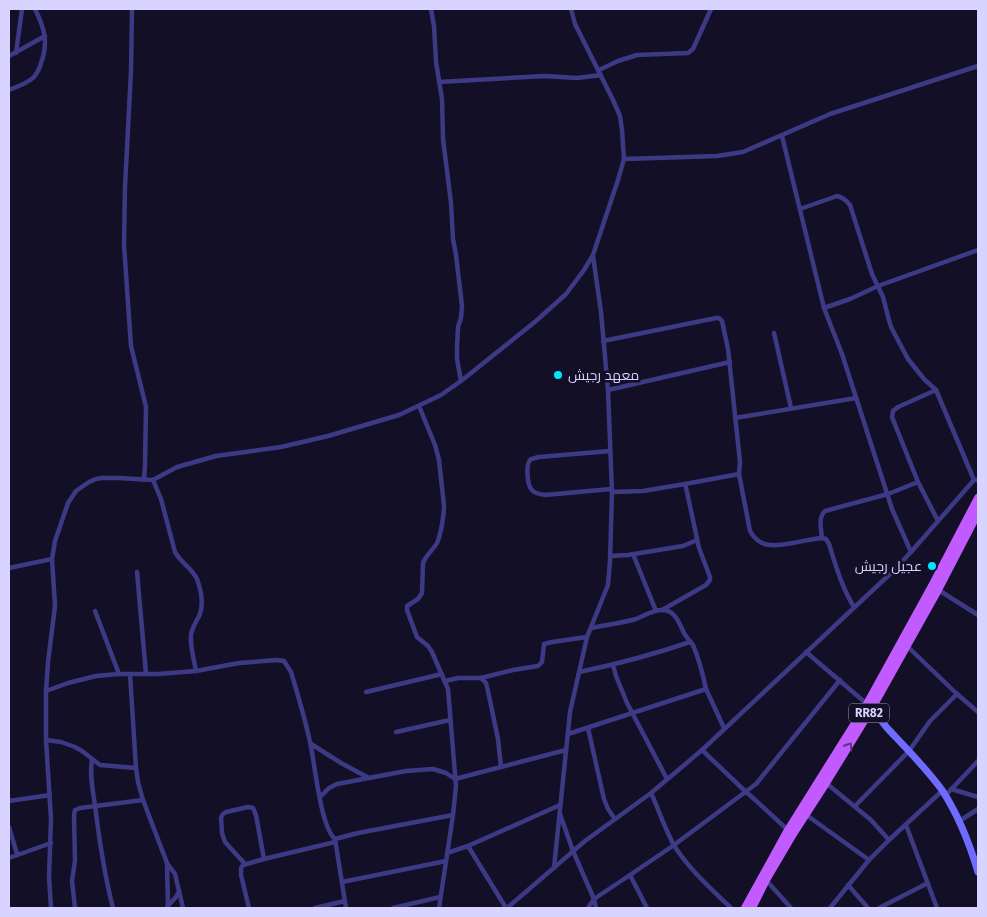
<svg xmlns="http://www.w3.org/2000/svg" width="987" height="917" viewBox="0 0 987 917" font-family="'Fira Sans',Cairo,sans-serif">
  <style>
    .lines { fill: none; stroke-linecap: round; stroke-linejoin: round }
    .street { stroke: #3d3a85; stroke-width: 4.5 }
    .secondary { stroke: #6f6bff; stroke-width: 7 }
    .primary { stroke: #c25bff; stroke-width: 8 }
    .oneway { stroke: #623188 }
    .poi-dot { fill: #00e5ff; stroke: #130f26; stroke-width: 2 }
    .labels { text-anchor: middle; stroke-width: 5; stroke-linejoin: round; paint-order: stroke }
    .shield { fill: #130f26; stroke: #9e99be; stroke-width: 1 }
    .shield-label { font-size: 12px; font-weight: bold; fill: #d9d4ff }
    .poi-label { font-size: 14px; fill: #d9d4ff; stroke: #130f26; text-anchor: start }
  </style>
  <rect width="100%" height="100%" fill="#130f26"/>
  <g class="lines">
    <g class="street">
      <path d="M132,9l-1,62 -6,116 -1,58 7,101 15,61 -1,57 -1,16"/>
      <path d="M431,9l3,17 2,36 6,37 1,40 8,64 2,36 3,16 6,51 -1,12 -3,9 -1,21v11l4,22"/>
      <path d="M16,53l6,-44"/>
      <path d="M9,56l36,-20"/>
      <path d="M599,70l19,-9 19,-6 51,-2 5,-4 18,-40"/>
      <path d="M439,82l106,-6 32,2 24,-3"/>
      <path d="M9,90c8,-3 19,-7 25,-13 3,-4 6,-9 7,-14 8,-20 3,-36 -6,-54"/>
      <path d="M782,136l42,172 26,-9 28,-13 100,-36"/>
      <path d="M624,159l93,-3 26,-4 87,-38 148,-48"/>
      <path d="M800,209l37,-13c6,1 9,4 13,9l22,69 11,23 6,23 2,7 17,32 16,20 12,11"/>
      <path d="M824,308l18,46 50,155 19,43"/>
      <path d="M774,333l17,75"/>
      <path d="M603,341l113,-23h3l3,3 6,28 12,113 -1,12 -54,10"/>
      <path d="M608,390l122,-28"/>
      <path d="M419,406l16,39 4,15 5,46c0,9 -3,28 -7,37 -4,7 -11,12 -14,20l-1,30 -4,6 -11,7v4l10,27 11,9 4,6 16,37 8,97 -3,29 -14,93"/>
      <path d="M735,418l121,-20"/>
      <path d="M610,451l-71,6c0,0 -7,2 -8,2 -6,5 -4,28 2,32 3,3 8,3 12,4l66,-6"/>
      <path d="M739,474l11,57c10,18 25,15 43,12 10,-2 19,-4 29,-5l4,1 3,5c7,22 13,44 25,63"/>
      <path d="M153,480l8,19 14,53c5,10 17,16 22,27 4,11 7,23 3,35 -3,7 -8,13 -9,21 -1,12 3,24 5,36"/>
      <path d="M918,482l-26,-65 1,-6 5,-4 38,-17 38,90"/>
      <path d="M612,492l31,-1 42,-7 2,8 12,56 11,29v3l-4,5 -44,25"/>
      <path d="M822,538c-1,-10 -4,-20 3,-27l63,-17 30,-12 20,39"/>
      <path d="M633,554l23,57"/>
      <path d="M610,556l18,-1 55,-9 14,-6"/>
      <path d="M9,568l43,-9"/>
      <path d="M137,572l9,102"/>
      <path d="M937,589l41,26"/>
      <path d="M95,611l24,63"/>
      <path d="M591,628c15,-3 31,-5 45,-9 8,-3 17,-9 25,-9 14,-1 18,13 23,23 2,4 6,8 9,12 6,14 10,30 13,44"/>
      <path d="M806,652l61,52"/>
      <path d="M613,665l3,11 11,27 40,76"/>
      <path d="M579,672c39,-8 73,-17 111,-30"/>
      <path d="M130,674l6,94 2,14 5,18 24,63 8,11 8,34"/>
      <path d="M481,678l5,5 2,8 10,48 3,28"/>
      <path d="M445,681l13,-3h23l32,-8 25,-4 4,-4 2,-18 8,-2 35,-5"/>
      <path d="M46,691l22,-8 28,-7 23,-2h39l38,-3 43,-8 38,-3 7,1 7,11c7,23 14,47 19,70 5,21 10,84 25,97"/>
      <path d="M366,692l76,-18"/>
      <path d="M957,694l21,18"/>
      <path d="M588,728l16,71 4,10 7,10"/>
      <path d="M396,732l54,-12"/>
      <path d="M568,734l138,-45 18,39"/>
      <path d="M46,740l15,2 14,5 7,4 18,14 36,3"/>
      <path d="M311,744l30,19 28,15"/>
      <path d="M702,750l44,42 6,5 37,34"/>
      <path d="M92,759c-3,18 2,36 4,54 4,32 9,64 17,95"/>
      <path d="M826,783l45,37 18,20"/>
      <path d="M951,789l27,8"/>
      <path d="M651,793c8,17 14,37 24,54 15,23 36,42 56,61"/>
      <path d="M945,796l33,-35"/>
      <path d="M320,797l9,-9 8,-4 69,-13 27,-2 13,4 9,6 111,-29"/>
      <path d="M9,801l41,-6"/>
      <path d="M855,806l54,-55 21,-30 27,-27 -50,-48"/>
      <path d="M560,814l13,37 21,48 2,9"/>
      <path d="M805,814l64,46"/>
      <path d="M958,822l20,-13"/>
      <path d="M906,825l31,83"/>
      <path d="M9,827l8,27"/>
      <path d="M468,846l92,-41"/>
      <path d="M447,853l21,-7 38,62"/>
      <path d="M9,858l42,-15"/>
      <path d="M167,863l1,44"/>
      <path d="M245,864l-20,-22 -3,-9 -1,-15 2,-4 3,-2 22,-5 5,1 3,7 8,44"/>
      <path d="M554,868l16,-156 17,-75 21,-52 2,-24 2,-69 -4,-102 -7,-78 -8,-56"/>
      <path d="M630,875l44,-30 82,-61 84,-104"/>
      <path d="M766,880l25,28"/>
      <path d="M342,882l104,-21"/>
      <path d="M848,885l20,23"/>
      <path d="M167,907l9,-10 3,-5"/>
      <path d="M51,908l-2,-31 2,-58 -5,-79v-49l2,-29 7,-56 -3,-47 3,-18 13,-38 8,-12 13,-9 7,-3 6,-1h17l34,2 24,-13 39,-11 65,-9 47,-11 71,-21 42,-20 20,-14 75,-60 30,-27 18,-24 9,-15 25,-75 6,-21 -2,-29 -2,-14 -7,-16 -38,-76 -4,-15"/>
      <path d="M75,908l-3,-27 3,-20 -1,-46 1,-5 5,-2 63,-8"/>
      <path d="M249,908l-8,-33v-7l2,-3 21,-6 71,-17"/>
      <path d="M315,908l30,-7"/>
      <path d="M346,908l-11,-69 23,-6 95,-18"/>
      <path d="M393,908l47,-11"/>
      <path d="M507,908l78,-67 66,-48 51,-43 188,-176 21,-22 63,-72h4"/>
      <path d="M588,908l6,-9 36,-24 17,33"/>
      <path d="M830,908l39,-48 20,-20 53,-49"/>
      <path d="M879,908l49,-25"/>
    </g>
    <path class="secondary" d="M868,705c8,7 13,16 20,24 18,19 38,39 54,61 15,23 28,55 36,82"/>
    <g class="primary">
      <path d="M745,908l43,-78 79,-126 65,-118 46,-88"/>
      <path d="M752,908l14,-28 27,-46 33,-51 46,-75 66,-118 40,-77"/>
    </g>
  </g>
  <defs><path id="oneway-chevron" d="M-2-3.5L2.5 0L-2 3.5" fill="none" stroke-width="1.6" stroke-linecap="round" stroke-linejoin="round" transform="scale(1.25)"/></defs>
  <use class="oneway" href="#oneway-chevron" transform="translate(849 746) rotate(-58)"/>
  <g class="poi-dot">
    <circle cx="558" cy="375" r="5"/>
    <circle cx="932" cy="566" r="5"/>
  </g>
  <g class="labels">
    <rect class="shield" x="849" y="703.5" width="40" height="19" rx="4"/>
    <g class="shield-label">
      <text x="869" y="717">RR82</text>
    </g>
    <g class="poi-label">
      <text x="568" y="380">معهد رجيش</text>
      <text x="922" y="571" text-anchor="end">عجيل رجيش</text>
    </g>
  </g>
  <rect width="987" height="917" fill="none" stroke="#d9d4ff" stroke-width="20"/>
</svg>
